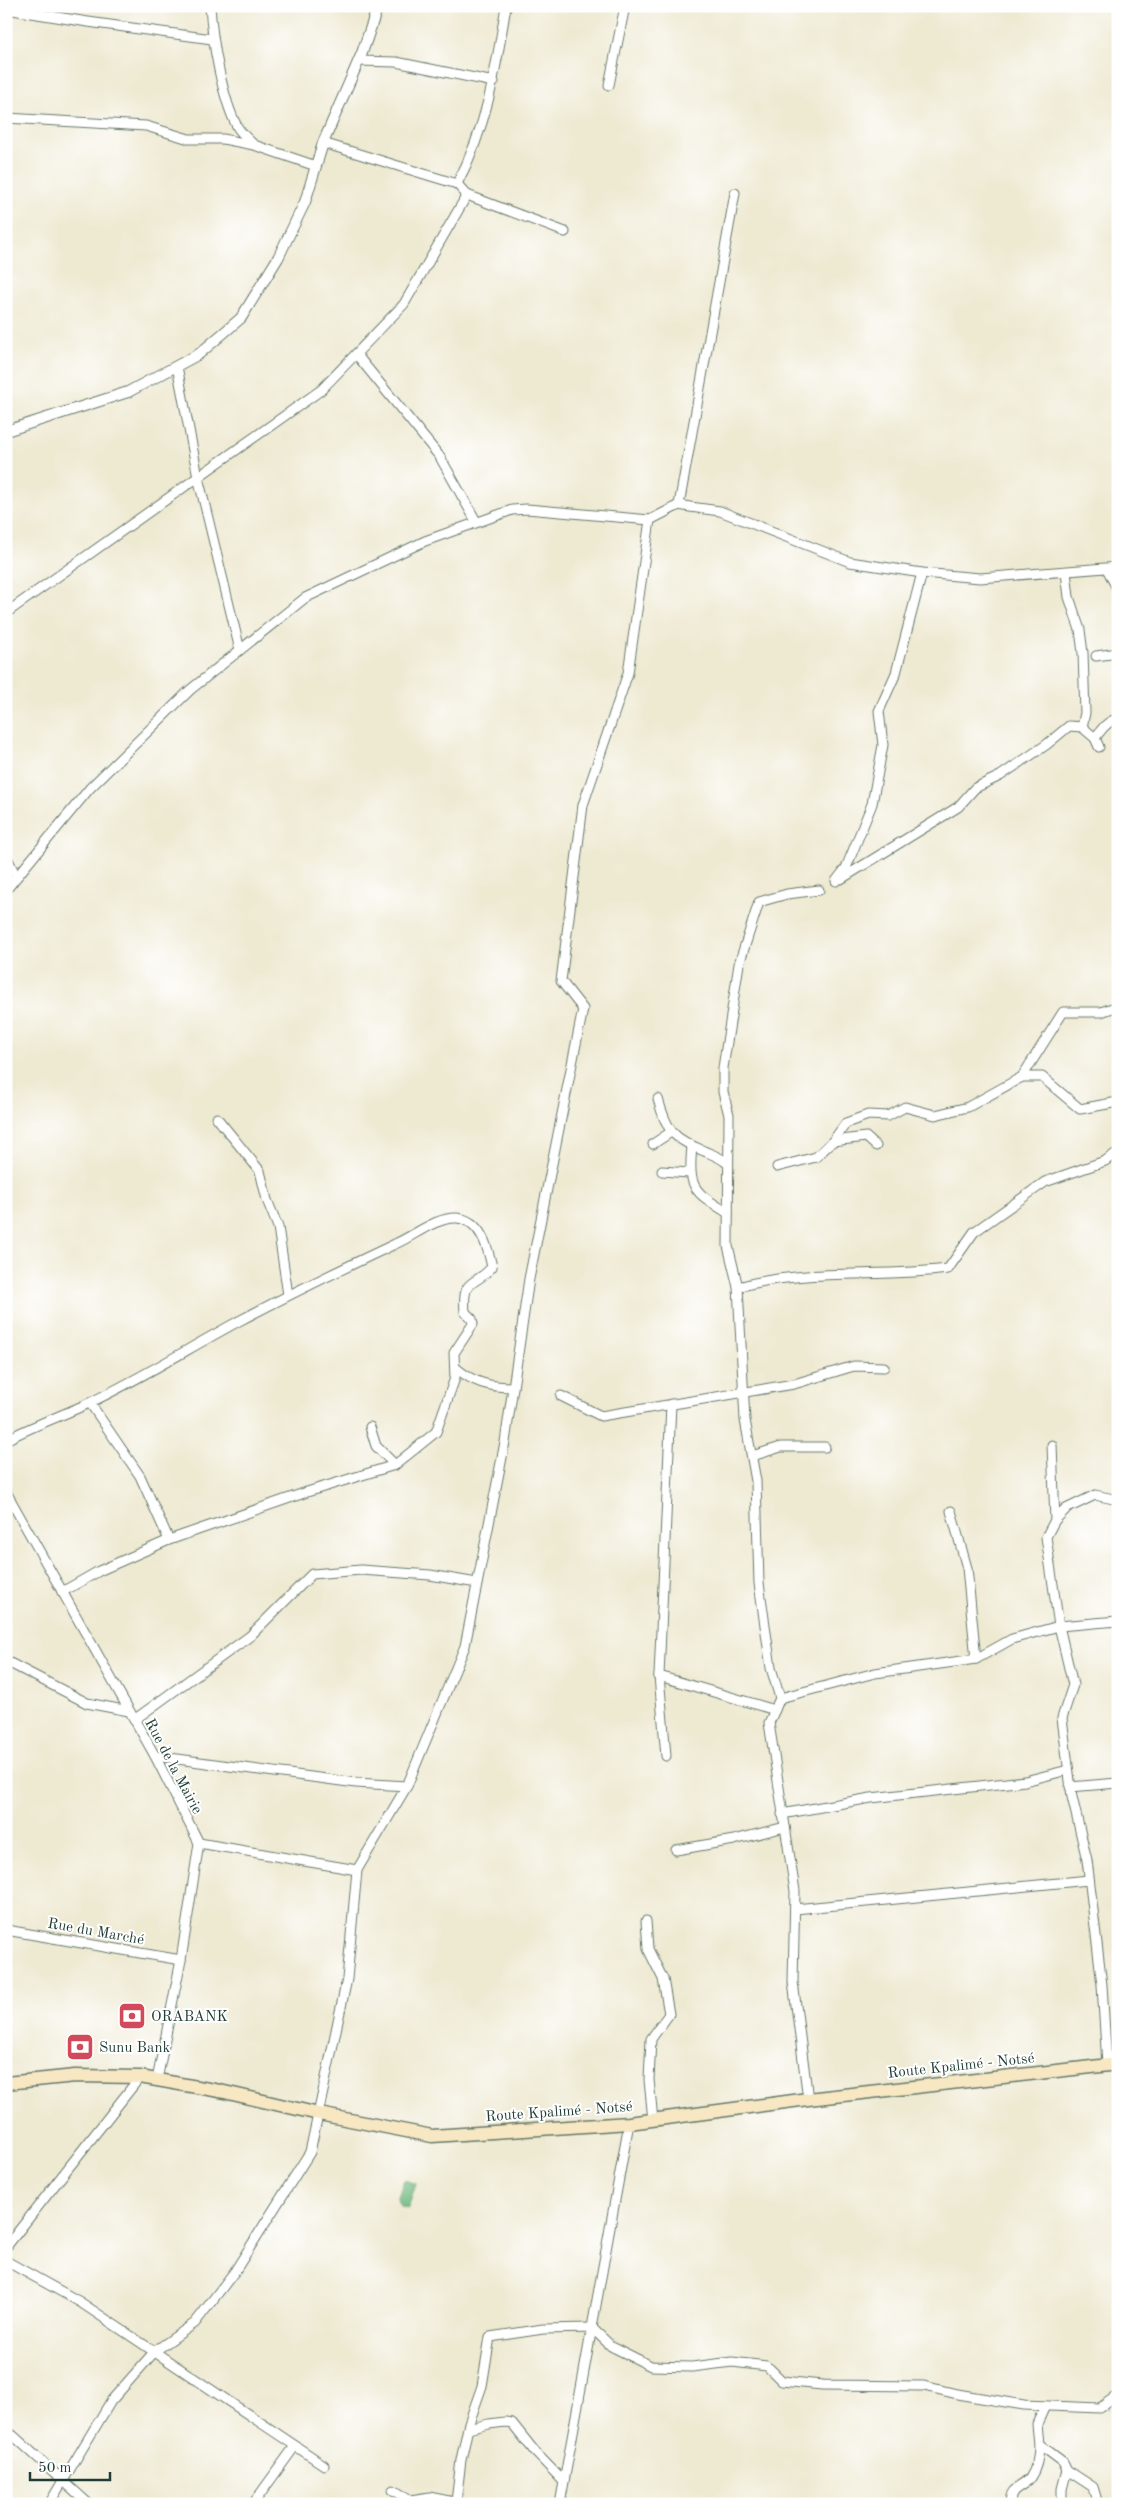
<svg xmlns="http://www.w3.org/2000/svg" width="1124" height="2510" viewBox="0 0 1124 2510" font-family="'Old Standard TT',serif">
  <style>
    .forest { fill: #74be84; stroke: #4a7e5c }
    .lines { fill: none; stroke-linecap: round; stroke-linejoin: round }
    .minor-casing { stroke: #67796b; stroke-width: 11 }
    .tertiary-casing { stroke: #67796b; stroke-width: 12 }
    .secondary-casing { stroke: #67796b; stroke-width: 15 }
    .minor { stroke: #fff; stroke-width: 9 }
    .tertiary { stroke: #fff; stroke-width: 10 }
    .secondary { stroke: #f7e8c3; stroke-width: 12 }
    .labels { text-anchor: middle; stroke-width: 4; stroke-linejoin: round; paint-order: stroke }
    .street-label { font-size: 15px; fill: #1f3d34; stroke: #fff }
    .poi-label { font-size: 15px; fill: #1f3d34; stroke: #fff; text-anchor: start }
  </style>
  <rect width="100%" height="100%" fill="#fff"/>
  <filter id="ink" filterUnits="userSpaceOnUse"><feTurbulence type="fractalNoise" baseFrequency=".02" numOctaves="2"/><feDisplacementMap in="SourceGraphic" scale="10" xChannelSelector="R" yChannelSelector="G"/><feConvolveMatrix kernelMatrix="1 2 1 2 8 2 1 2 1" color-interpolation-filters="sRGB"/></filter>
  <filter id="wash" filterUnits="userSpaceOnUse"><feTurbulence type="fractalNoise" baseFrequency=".0096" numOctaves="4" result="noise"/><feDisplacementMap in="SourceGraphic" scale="20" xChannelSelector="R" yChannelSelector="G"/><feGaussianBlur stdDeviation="1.12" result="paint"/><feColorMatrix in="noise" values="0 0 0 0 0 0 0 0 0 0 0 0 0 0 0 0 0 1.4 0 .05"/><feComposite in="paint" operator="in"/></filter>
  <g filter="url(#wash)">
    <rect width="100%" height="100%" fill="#eee9d1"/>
    <path class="forest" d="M404,2180l12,4 -8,24 -8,-2 -2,-9z"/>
  </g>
  <g filter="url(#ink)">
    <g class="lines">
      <g class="minor-casing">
        <g id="minor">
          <path d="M210,6c2,33 12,94 28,122 4,6 11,12 16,17"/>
          <path d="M6,9l82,13 124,17"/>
          <path d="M358,61l38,1 98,20"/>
          <path d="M609,85l16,-79"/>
          <path d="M6,118l140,8 43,13h34l31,6 62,21"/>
          <path d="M323,143l134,41 10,11 98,37"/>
          <path d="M457,184c30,-57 39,-115 49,-178"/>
          <path d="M356,354l84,103 36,64"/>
          <path d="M177,366l21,111 42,173"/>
          <path d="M679,505l56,-312"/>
          <path d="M1107,569l11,21"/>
          <path d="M1066,572l3,25 11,33 3,23 2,60 -3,14 13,11 4,9"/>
          <path d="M6,613l315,-223 83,-86 63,-109"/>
          <path d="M1096,656l22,-3"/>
          <path d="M1095,738c6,-8 13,-18 23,-19"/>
          <path d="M6,856l10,20"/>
          <path d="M841,879l117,-72 17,-19 25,-12 46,-31 23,-19 13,1"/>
          <path d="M836,881l10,-13 26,-64 11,-59 -4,-34 17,-38 26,-100"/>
          <path d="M6,890l84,-102 100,-98 115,-92 120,-57 87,-31 15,-1 123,11 29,-15 11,2 30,4 130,51 72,11 58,5 138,-11"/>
          <path d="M1022,1077h20l38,32 38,-7"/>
          <path d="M658,1099c9,32 14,39 46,52 9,4 17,6 24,13"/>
          <path d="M217,1118l43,53 7,29 11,27 10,68"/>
          <path d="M833,1141l13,-18 22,-8 20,1 17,-9 30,8 33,-8 54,-30 41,-65h38l17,-6"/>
          <path d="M653,1144l18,-12"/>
          <path d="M692,1146c-4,43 1,45 36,67"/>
          <path d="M777,1167l39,-10 17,-16 33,-4 10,9"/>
          <path d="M662,1171l27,2"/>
          <path d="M738,1287c68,-19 140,-9 210,-18l26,-37 71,-50 60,-21 13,-9"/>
          <path d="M455,1367c18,16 35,20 58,20"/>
          <path d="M561,1396l40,20 193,-32 60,-18 30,1"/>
          <path d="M90,1403l50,73 29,64"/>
          <path d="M671,1404l-12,272 116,34"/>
          <path d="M370,1427l6,19 19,19"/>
          <path d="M6,1440c27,-15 56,-24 83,-37 51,-24 100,-55 150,-82 51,-27 103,-52 156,-77 19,-8 41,-27 62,-26 24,2 31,30 35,49 -18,21 -30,9 -27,45l7,7 1,5 -19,29 1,25 -19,54 -41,33 -88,27 -138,48 -70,31 -37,21"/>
          <path d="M1052,1445l3,75 -9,17 13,89 14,59 -11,33 10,79 15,63 15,125 5,80"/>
          <path d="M752,1456l29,-9h44"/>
          <path d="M6,1492l149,264 44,87 -18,117 -24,120"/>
          <path d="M951,1511l16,57 9,91"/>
          <path d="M1055,1520l11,-11 29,-14 23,5"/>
          <path d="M6,1661l81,42 42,8"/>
          <path d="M659,1676l7,80"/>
          <path d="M780,1698l95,-25 101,-14 36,-20 47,-13 59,-5"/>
          <path d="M134,1720l116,-84 62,-62 49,-4 69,5 47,8"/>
          <path d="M155,1756l201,27 51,3"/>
          <path d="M1070,1787l48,-4"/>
          <path d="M782,1814l89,-16 154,-17 43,-11"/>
          <path d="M199,1843l158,27"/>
          <path d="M676,1850l58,-10 51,-13"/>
          <path d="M795,1909l294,-29"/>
          <path d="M646,1921l2,28 15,30 6,35 -18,25 -2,41 4,40"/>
          <path d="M6,1930l175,30"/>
          <path d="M808,2099l-15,-117 2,-91 -26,-168 11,-25 -9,-30 -12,-85 -3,-102 -11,-61 -7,-133 -10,-41 1,-131 -6,-23v-24l16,-104 20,-62 28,-8 32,-4"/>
          <path d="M6,2247l134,-170"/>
          <path d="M6,2261l74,41 244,163"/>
          <path d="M1045,2406l-8,18 2,20 24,18 4,8 26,17 5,17"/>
          <path d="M6,2429l83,75"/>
          <path d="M468,2429l21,-5 16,-2 7,1 24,30 27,28"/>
          <path d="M393,2490l18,10 18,-3 35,7"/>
          <path d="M456,2502l5,-42 8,-37 13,-37 8,-49 53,-8 49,-1 19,18 40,20 41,1 40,-5 35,4 15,15 40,4 102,1 33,8 67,11 76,3 18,-13"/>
          <path d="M49,2504l62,-103 44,-50 40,-28 40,-52 75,-119 37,-173 10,-109 50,-84 58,-140 40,-204 24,-163 54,-270 -22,-28 22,-176 45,-132 22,-153"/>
          <path d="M253,2504l42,-58"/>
          <path d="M560,2504l69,-381"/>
          <path d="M1011,2504c-3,-17 12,-16 19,-26 7,-10 9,-22 9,-34"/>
          <path d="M1062,2504v-15l5,-19"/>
        </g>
      </g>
      <g class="tertiary-casing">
        <path id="tertiary" d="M6,431l122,-39 71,-38 42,-36 37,-60 27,-56 18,-59 39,-90 16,-47"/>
      </g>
      <g class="secondary-casing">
        <path id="secondary" d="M6,2083l69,-7 65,1 80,14 99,23 113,22 197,-13 179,-24 310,-35"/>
      </g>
      <use href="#minor" class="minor"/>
      <use href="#tertiary" class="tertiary"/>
      <use href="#secondary" class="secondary"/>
    </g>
  </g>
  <defs>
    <g id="bank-square" transform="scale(1.4375)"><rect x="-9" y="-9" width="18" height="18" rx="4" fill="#d1495b" stroke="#fff"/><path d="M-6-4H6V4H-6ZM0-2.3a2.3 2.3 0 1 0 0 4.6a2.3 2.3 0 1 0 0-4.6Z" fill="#fff"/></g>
  </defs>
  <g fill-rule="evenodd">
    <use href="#bank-square" x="132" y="2016"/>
    <use href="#bank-square" x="80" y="2047"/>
  </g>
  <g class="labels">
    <g class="street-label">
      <text transform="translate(174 1766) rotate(62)" y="5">Rue de la Mairie</text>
      <text transform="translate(96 1931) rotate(10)" y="5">Rue du Marché</text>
      <text transform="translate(961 2065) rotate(-6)" y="5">Route Kpalimé - Notsé</text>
      <text transform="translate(559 2111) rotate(-4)" y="5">Route Kpalimé - Notsé</text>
    </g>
    <g class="poi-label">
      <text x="151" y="2021">ORABANK</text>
      <text x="99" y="2052">Sunu Bank</text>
    </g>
  </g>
  <rect width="1124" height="2510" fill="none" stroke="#fff" stroke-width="25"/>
  <path d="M30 2472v8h80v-8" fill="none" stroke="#1f3d34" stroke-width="2.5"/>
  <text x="38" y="2472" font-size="15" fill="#1f3d34" stroke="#ffffff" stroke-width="4" paint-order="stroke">50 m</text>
</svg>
